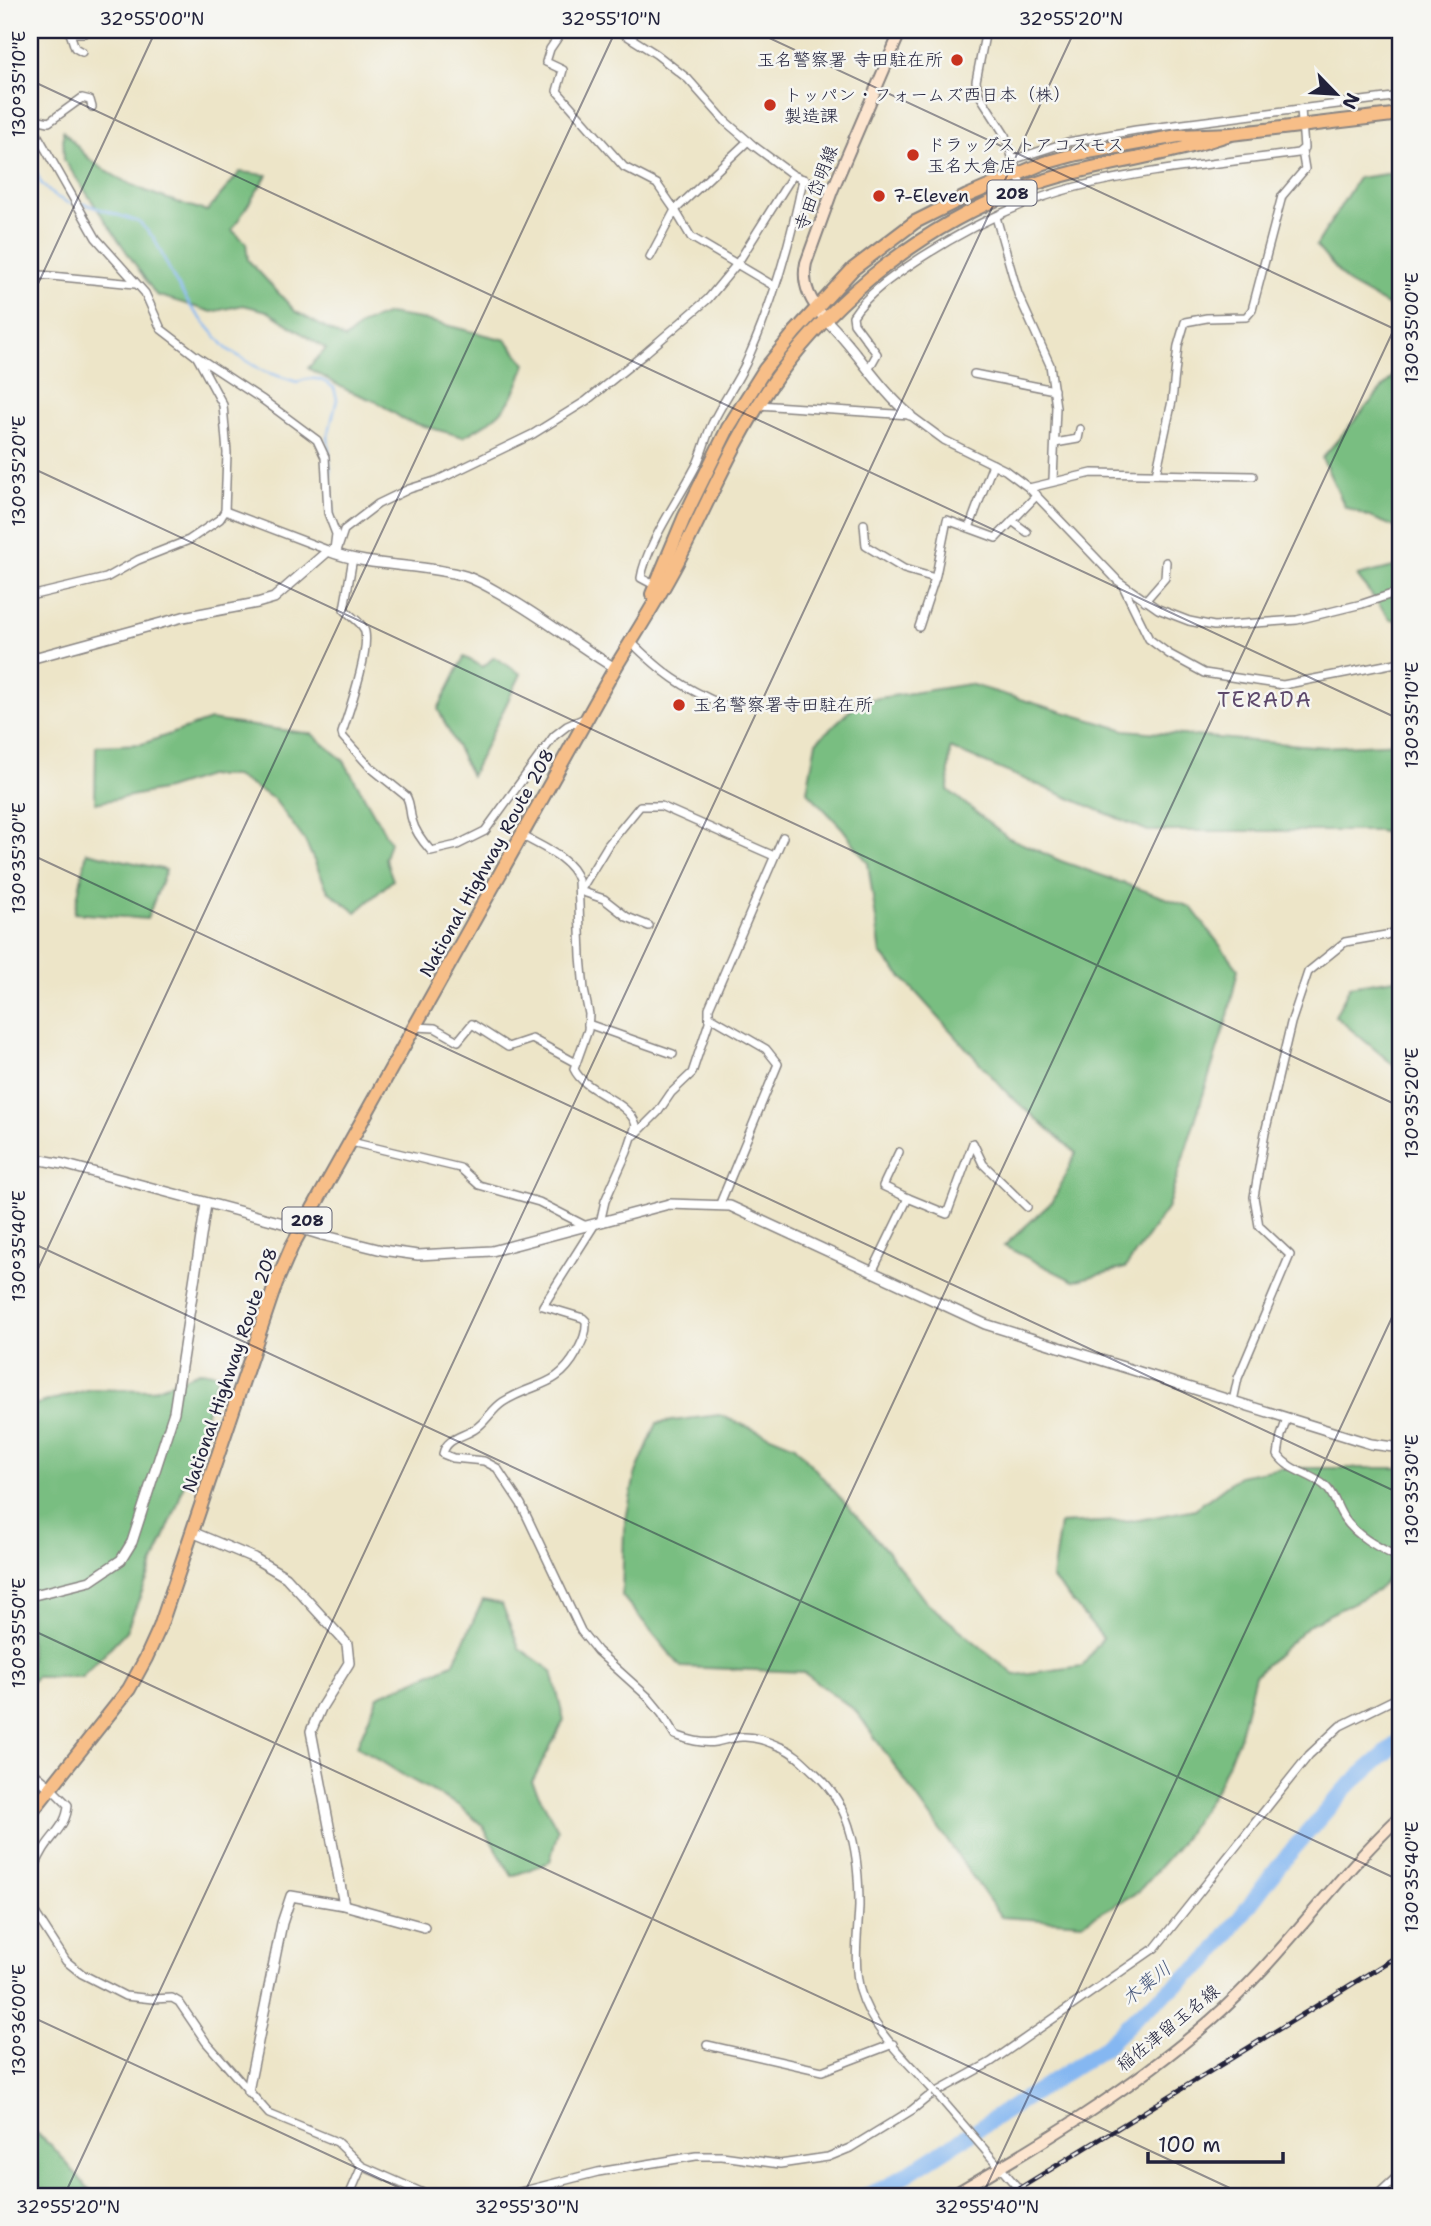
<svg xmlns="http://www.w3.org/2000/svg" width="1431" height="2226" viewBox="0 0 1431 2226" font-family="'Shantell Sans','Klee One',sans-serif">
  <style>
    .forest { fill: #79be81; stroke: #4e705e; stroke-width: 2 }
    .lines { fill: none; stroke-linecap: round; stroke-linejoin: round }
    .stream { stroke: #85b7f1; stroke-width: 2.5 }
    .river { stroke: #85b7f1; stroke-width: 16 }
    .minor-casing { stroke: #888482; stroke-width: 10 }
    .tertiary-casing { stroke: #888482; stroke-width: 12 }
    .secondary-casing { stroke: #888482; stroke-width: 14 }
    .trunk-casing { stroke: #888482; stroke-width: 16 }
    .minor { stroke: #fff; stroke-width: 7 }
    .tertiary { stroke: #fff; stroke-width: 9 }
    .secondary { stroke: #fce5cf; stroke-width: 10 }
    .trunk { stroke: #f7be88; stroke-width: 12 }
    .rail-casing { stroke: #22223b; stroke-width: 5 }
    .rail { stroke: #f6f6f2; stroke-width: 2.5; stroke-dasharray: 8; stroke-linecap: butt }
    .minor-bridge-casing { stroke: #888482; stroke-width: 10; stroke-linecap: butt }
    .tertiary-bridge-casing { stroke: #888482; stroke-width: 12; stroke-linecap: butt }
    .minor-bridge { stroke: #fff; stroke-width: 7 }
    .tertiary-bridge { stroke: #fff; stroke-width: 9 }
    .ticks { fill: none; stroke: #22223b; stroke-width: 2; stroke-opacity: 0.45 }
    .poi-dot { fill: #c8321e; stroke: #f6f6f2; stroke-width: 2.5 }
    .labels { text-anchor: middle; stroke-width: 5; stroke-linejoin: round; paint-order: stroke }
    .shield { fill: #f6f6f2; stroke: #626272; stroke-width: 2 }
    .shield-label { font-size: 16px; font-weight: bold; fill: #22223b }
    .poi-label { font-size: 18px; fill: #22223b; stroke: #f6f6f2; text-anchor: start }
    .street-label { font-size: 18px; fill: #22223b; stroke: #f6f6f2 }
    .water-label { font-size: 19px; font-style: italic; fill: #45567b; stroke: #f6f6f2 }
    .quarter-label { font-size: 21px; letter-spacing: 2px; fill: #5e4a6c; stroke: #f6f6f2 }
    .neatline { fill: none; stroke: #22223b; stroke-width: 2.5 }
    .ticks-label { font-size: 18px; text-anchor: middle; fill: #22223b }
  </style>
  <rect width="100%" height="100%" fill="#f6f6f2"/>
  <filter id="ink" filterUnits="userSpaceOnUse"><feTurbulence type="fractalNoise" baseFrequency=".0143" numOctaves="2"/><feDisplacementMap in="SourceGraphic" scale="14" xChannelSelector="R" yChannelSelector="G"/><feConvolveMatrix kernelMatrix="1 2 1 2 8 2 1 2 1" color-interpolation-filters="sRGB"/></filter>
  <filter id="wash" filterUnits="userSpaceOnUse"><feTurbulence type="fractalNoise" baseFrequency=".00686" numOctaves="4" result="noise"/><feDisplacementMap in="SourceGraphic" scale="28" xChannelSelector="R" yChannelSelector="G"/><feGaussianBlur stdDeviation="1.57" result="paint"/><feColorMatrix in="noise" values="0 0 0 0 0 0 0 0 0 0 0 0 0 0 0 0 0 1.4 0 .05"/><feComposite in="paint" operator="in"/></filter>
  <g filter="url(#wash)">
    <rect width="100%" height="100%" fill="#ede5c8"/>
    <g class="forest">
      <path d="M63,131c10,10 19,22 30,31 34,25 74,38 114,49l33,-39 27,3 -35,55 14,13 2,17 47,51 50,28 17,-15 26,-10 33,5 85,21 20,24c-16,44 -22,50 -63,73l-57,-16 -29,-19 -30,-12 -39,-22 18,-19 -59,-38 -24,-6 -31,7 -56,-17 -92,-135z"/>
      <path d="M1401,172v141l-53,-30 -32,-37 42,-68z"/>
      <path d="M1401,332v196l-1,1 -55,-22 -23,-49 78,-90z"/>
      <path d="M1401,565v54l-10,1 -34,-44z"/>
      <path d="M464,657l19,10 11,-10 27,17 -50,102 -33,-67z"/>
      <path d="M969,684l156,46 199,17 77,-4v93l-23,-5h-230l-198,-83 -2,42 59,47 54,24 130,46 47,62 -10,47 -61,193 -42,59 -52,13 -69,-35 49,-45 23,-48 -68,-59 -127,-140 -13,-91 -26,-35 -35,-37 9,-49 44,-41z"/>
      <path d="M210,720l102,14 32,27 46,81 -5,16 8,22 -37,32 -28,-21 -23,-50 -31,-42 -39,-23h-28l-40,13 -72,14 1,-57 46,-2z"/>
      <path d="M87,852l79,18 -19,49 -73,-6z"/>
      <path d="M1401,978v93l-66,-55 15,-30z"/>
      <path d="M202,1371l16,3 -41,132 -51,125 -44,46h-46l-6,6v-277l61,-17 61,1z"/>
      <path d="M719,1415l76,31 92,105 39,51 89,73 67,-9 21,-28 -51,-60 8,-54 79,-4 56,-11 44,-33 43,-8h119v93l-24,30 -67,33 -55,51 -16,63 -23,51 -37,56 -41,47 -56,31 -81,-6 -145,-206 -53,-39 -122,-5 -59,-71 2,-67 11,-54 22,-52z"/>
      <path d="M483,1600l19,4 17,44 33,23 12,49 -32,62 26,48 -8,32 -38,14 -30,-51 -24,-20 -52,-28 -49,-31 21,-50 75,-32z"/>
      <path d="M30,2128l21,17 44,51h-65z"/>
    </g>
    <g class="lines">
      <path class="stream" d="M30,158l11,25 12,12 15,8 17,1 54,18 15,16 20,41 17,28 36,42 36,22 34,11c16,-6 24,-4 37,6l3,11 -9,37 5,80"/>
      <path class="river" d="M865,2196l23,-10 215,-137 37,-36 68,-53 74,-98 63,-73 56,-49"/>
    </g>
  </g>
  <g filter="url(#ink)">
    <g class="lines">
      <g class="minor-casing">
        <g id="minor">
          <path d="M65,30l5,3 5,15 7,4"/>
          <path d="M563,30l-13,19 -4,13 17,8 -6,21 67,76 33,17 18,26 73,-69"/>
          <path d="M618,30l38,24 32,25 38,43 28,24 39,29 39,16"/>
          <path d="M986,30l-10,51 3,13 26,41 22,68"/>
          <path d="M70,33h15"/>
          <path d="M30,118l19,4 33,-24 8,2 2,7"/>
          <path d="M30,122l66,116 49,55 16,36 35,27 67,44 54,40 8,17 3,56 8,21 -2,16"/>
          <path d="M1012,160l56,-18 68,-12 265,-34"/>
          <path d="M675,210l16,27 83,49"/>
          <path d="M996,217l22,77 32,71 6,42 -3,73"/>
          <path d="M650,257l25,-47"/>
          <path d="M30,274l105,10"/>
          <path d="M868,370l9,-16 -23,-31 -1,-7c15,-24 45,-43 69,-59 47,-30 99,-56 154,-70 72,-18 149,-24 222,-34l6,-5 -3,-39"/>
          <path d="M974,374l80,16"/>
          <path d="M758,405l152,10 34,25 61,30 24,18 89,93 40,28 31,12 25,5 83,-6 65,-16 39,-13"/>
          <path d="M1055,443l23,-4 2,-10"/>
          <path d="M1156,474l16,-73 6,-55 7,-24 22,-4 39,-1 6,-7 30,-114 23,-27 -3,-18"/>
          <path d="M1029,488l63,-15 161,3"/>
          <path d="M225,511l105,40"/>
          <path d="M1012,521l15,11"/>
          <path d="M864,524l2,22 38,23 31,9"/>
          <path d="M969,528l24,-64"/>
          <path d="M336,554l8,-24 34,-26 31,-15 29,-9 95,-46 53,-33 57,-46 65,-56 29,-35 56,-89"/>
          <path d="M353,558l-9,51c6,7 16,12 20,20 8,17 -16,85 -22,104l1,4 27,30 36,29c5,8 3,15 6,24 3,12 11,22 19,31l26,-6 28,-14 69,-95 13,-10 18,-8"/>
          <path d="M656,586l-15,-8c5,-33 40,-82 56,-114 6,-13 9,-27 15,-40 10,-21 24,-40 34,-61 26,-58 45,-122 57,-184"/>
          <path d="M1123,586l26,53 20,15 35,19 79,12 118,-23"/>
          <path d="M30,596l76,-18 32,-18 51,-20 31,-21 5,-8 2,-58 -4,-48 -26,-48"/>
          <path d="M1145,601l20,-23 1,-16"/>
          <path d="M919,627l17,-52 11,-55 49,18 41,-43"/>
          <path d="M631,642c33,32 49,44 92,63"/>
          <path d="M523,836c19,11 48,22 55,44l3,76 3,34 5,24 -1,16 -14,39c11,24 55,31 62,56l-9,27 -22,49 -5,22"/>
          <path d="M649,926l-22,-9 -23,-18 -24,-8 28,-46 32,-39h21l113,50"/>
          <path d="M709,1016l57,33 12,15 -59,142"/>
          <path d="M588,1024l85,30"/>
          <path d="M416,1027l19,1 23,13 14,-17 36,23 24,-8 44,24"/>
          <path d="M635,1135l23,-23 13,-19 21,-20 17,-51v-14l74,-171"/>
          <path d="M351,1142l109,26 19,17 60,17 47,24"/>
          <path d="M899,1152l-16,34 25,12"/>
          <path d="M595,1224l-52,82 40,12 3,3c1,12 -4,21 -9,31 -20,37 -43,30 -74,50 -11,7 -17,20 -28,27 -12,8 -29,9 -32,25l10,4 31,3 13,7 24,36 60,127 16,20 51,46 14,17 13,21c14,5 27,9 41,7 9,-2 18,-5 26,-5 14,-1 29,6 41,11 13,5 23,17 33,26 37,33 43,85 43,132 -1,28 -6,56 1,84 11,40 48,72 75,102"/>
          <path d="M872,1272l36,-74 39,16 26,-71 10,21 44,43"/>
          <path d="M1233,1401l5,-23 52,-123 -31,-29 -5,-29 11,-64 26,-110 17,-51 37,-30 41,-7 15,-5"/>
          <path d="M1287,1418l-6,18 -3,19c11,16 31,18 46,30 11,9 12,22 20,33 14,20 36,30 57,41"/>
          <path d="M30,1881c3,-11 8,-22 14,-32 9,-15 23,-24 24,-44l-17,-17"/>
          <path d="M30,1905l36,56 16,13 43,22 28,3 19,-1 7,4 27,40 63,72 68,28 25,24 68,30"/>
          <path d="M707,2045l115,26 71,-27"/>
          <path d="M991,2157l34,39"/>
          <path d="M349,2196l13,-30"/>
          <path d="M504,2196l94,-24 98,-16h26l58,8 48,-7 22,-9 62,-38 16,-13 63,-35 164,-114 154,-193 31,-29 61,-30"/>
          <path d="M1376,2196l25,-23"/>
        </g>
      </g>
      <g class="tertiary-casing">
        <g id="tertiary">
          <path d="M826,320c31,30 52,68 84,95"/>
          <path d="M30,659l153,-42 74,-14 17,-5 54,-47c43,17 92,12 137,25 15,5 29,14 43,22 37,21 70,48 107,70"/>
          <path d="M30,1158l33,6 216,58"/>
          <path d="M322,1235l60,15 36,5 74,-4 177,-47 61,2 255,118 386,120 30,4"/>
          <path d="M192,1532l62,26 32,19 61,67 2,19 -28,45 -10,23 33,174"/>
          <path d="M30,1596l60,-15 31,-21 11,-18 42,-130 32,-208"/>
          <path d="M30,1771l21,17"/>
          <path d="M248,2091l34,-168 9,-27 53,9 80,22"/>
        </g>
      </g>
      <g class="secondary-casing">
        <g id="secondary">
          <path d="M826,320c-14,-17 -25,-34 -20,-57l26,-72 69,-161"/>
          <path d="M951,2196c88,-51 182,-108 259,-175 70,-61 123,-141 191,-205"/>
        </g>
      </g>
      <g class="trunk-casing">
        <g id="trunk">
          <path d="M652,594l32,-76 44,-90 37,-59 30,-37 58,-63 62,-47 52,-26 77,-33 33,-9 101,-18 53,-2 170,-20"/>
          <path d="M30,1814l99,-125 17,-31 14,-31 116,-344 16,-37 323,-578c23,-38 47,-75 67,-115 30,-59 56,-122 95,-176 61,-84 148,-151 244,-188 51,-20 106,-27 159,-40 17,-4 34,-10 51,-15"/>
        </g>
      </g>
      <use href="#minor" class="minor"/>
      <use href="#tertiary" class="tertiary"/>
      <use href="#secondary" class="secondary"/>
      <use href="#trunk" class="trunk"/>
      <g class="rail-casing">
        <path id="rail" d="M1007,2196l394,-242"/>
      </g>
      <use href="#rail" class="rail"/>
      <g class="minor-bridge-casing">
        <path id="minor-bridge" d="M935,2092l56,65"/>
      </g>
      <g class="tertiary-bridge-casing">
        <path id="tertiary-bridge" d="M279,1222l43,13"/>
      </g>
      <use href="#minor-bridge" class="minor-bridge"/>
      <use href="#tertiary-bridge" class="tertiary-bridge"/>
    </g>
  </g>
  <path class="ticks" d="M752,30l649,302M30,80l1371,640M30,301l126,-271M30,467l1371,640M30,854l1371,640M30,1242l1371,639M30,1286l586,-1256M30,1629l1217,567M30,2016l387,180M64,2196l1011,-2166M523,2196l878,-1882M982,2196l419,-898"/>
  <g class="poi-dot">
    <circle cx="957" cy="60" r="7"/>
    <circle cx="770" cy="105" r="7"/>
    <circle cx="913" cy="155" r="7"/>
    <circle cx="879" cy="196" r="7"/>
    <circle cx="679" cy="705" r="7"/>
  </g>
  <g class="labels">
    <g class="shield">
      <rect x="987.5" y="180.5" width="49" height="25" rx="5"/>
      <rect x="282.5" y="1207.5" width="49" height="25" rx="5"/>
    </g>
    <g class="shield-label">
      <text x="1012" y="199">208</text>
      <text x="307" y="1226">208</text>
    </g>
    <g class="poi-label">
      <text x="943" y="66" text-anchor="end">玉名警察署 寺田駐在所</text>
      <text x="784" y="101">トッパン・フォームズ西日本（株）<tspan x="784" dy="21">製造課</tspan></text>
      <text x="927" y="151">ドラッグストアコスモス<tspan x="927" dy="21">玉名大倉店</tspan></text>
      <text x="893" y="202">7-Eleven</text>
      <text x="693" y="711">玉名警察署寺田駐在所</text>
    </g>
    <g class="street-label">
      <text transform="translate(816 188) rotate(-69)" y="6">寺田岱明線</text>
      <text transform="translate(487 863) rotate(-61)" y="6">National Highway Route 208</text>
      <text transform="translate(230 1370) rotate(-71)" y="6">National Highway Route 208</text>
      <text transform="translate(1168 2028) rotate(-39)" y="6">稲佐津留玉名線</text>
    </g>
    <g class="water-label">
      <text transform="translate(1146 1983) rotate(-39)" y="7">木葉川</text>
    </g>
    <g class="quarter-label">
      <text x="1265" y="707">TERADA</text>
    </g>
  </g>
  <rect width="1431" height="2226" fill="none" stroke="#f6f6f2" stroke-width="77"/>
  <g transform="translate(1336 94) rotate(115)" stroke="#f6f6f2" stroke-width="5" paint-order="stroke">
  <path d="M0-5L12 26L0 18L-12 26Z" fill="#22223b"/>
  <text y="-10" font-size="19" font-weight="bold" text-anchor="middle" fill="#22223b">N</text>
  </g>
  <path d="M1148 2152v10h135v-10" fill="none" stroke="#22223b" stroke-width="3.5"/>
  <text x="1158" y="2152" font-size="21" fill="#22223b" stroke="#f6f6f2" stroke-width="5" paint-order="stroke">100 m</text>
  <rect x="38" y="38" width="1354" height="2150" class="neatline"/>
  <g class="ticks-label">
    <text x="152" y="25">32°55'00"N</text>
    <text x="611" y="25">32°55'10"N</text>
    <text x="1071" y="25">32°55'20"N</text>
    <text transform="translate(19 84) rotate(-90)" y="6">130°35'10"E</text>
    <text transform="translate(1412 328) rotate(-90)" y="6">130°35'00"E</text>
    <text transform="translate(19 471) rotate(-90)" y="6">130°35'20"E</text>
    <text transform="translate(1412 715) rotate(-90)" y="6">130°35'10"E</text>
    <text transform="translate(19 858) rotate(-90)" y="6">130°35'30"E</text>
    <text transform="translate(1412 1103) rotate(-90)" y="6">130°35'20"E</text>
    <text transform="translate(19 1246) rotate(-90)" y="6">130°35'40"E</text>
    <text transform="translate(1412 1490) rotate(-90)" y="6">130°35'30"E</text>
    <text transform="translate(19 1633) rotate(-90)" y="6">130°35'50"E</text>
    <text transform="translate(1412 1877) rotate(-90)" y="6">130°35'40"E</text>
    <text transform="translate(19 2020) rotate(-90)" y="6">130°36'00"E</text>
    <text x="68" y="2213">32°55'20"N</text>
    <text x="527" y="2213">32°55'30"N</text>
    <text x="987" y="2213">32°55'40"N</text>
  </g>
</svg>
